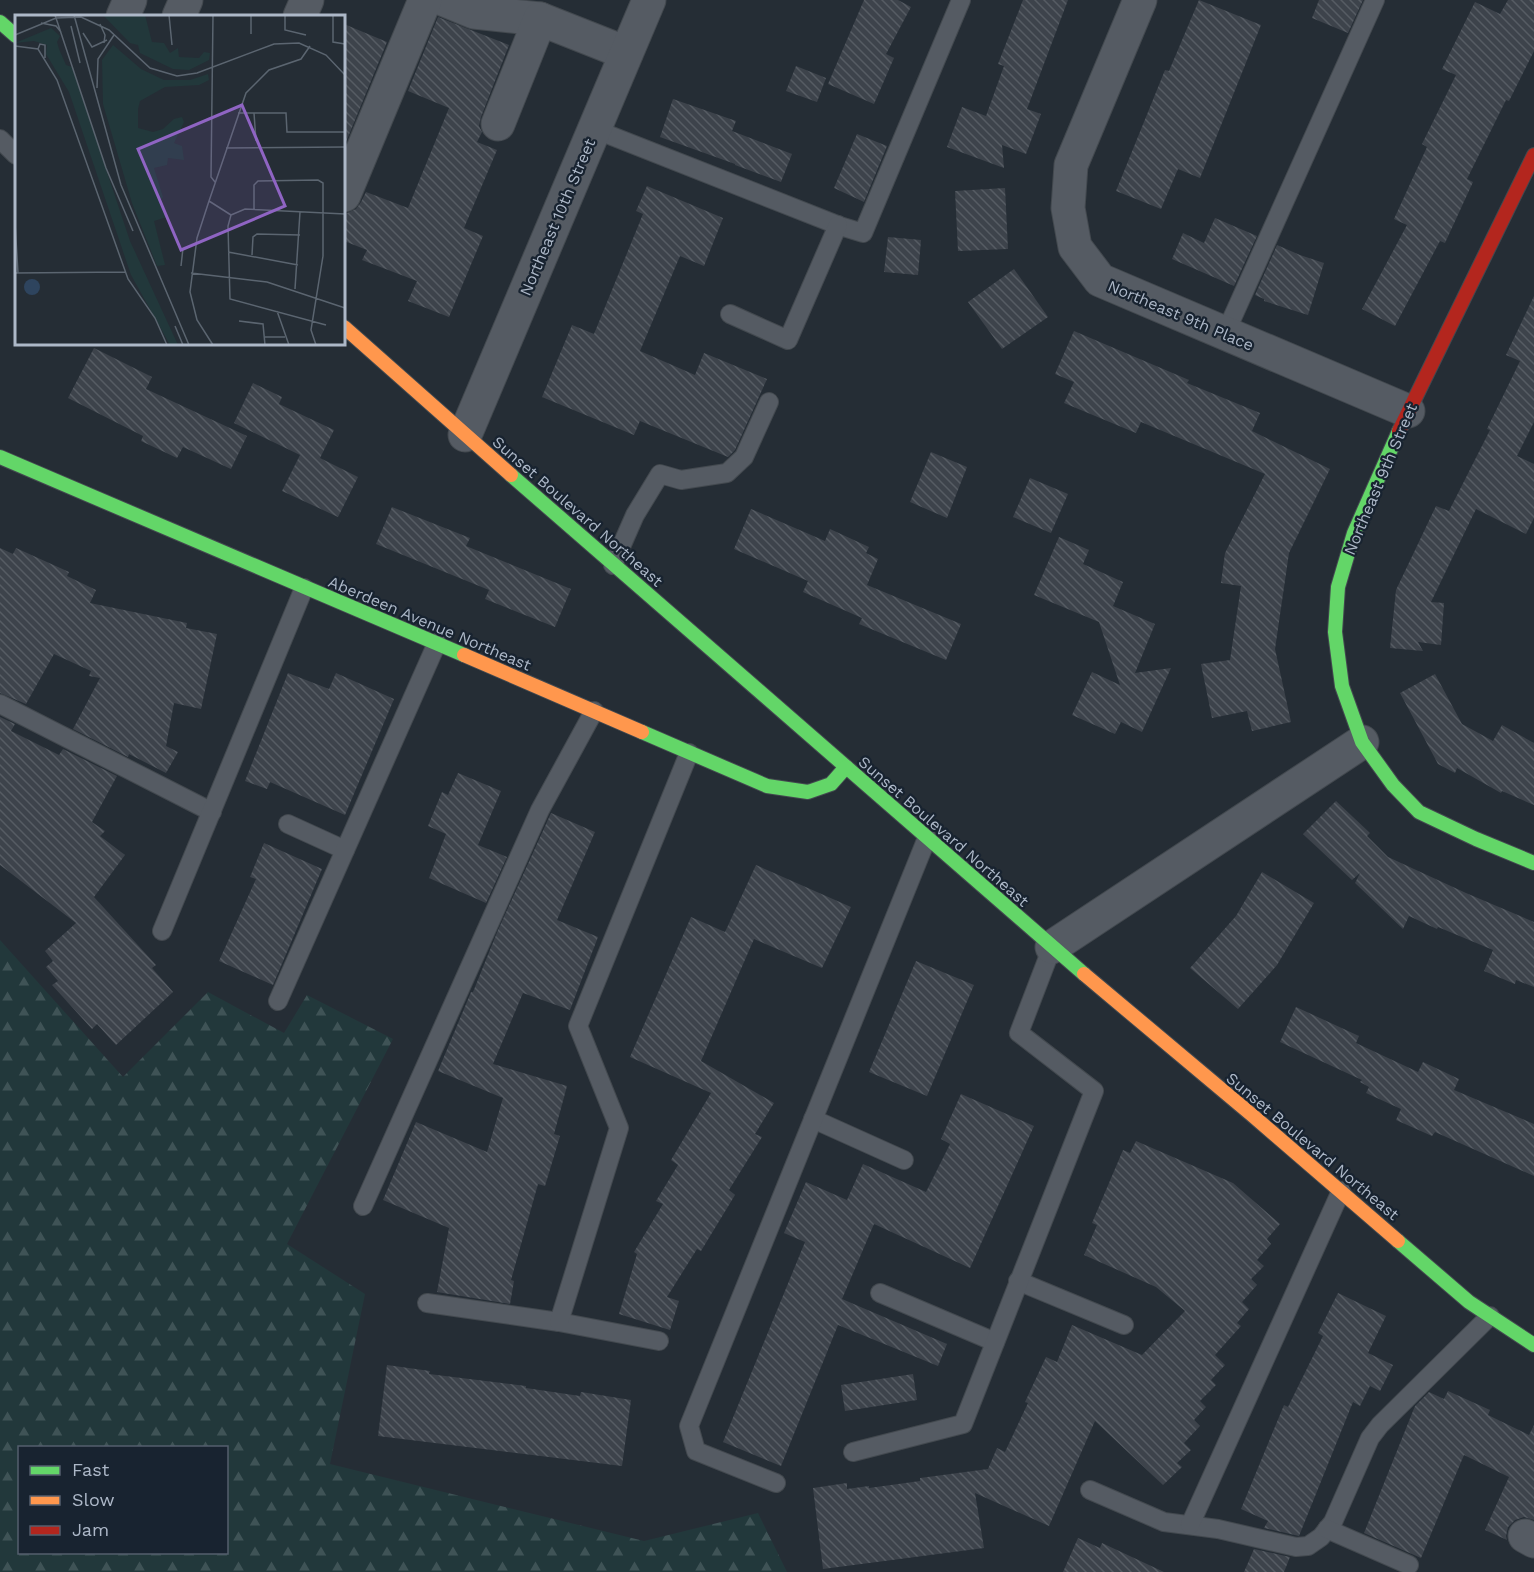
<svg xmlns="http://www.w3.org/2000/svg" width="1534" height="1572" viewBox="0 0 1534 1572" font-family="'Work Sans',sans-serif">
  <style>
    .forest { fill: url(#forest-firs); fill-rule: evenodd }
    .building { fill: url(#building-back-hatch) }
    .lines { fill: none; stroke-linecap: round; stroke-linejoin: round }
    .lane-casing { stroke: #43494f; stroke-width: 20 }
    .street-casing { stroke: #43494f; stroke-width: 35 }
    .fast-casing { stroke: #43494f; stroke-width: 16 }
    .slow-casing { stroke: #43494f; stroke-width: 16 }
    .jam-casing { stroke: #43494f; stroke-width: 16 }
    .lane { stroke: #555b63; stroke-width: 18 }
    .street { stroke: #555b63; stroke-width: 33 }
    .fast { stroke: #63d668; stroke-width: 14 }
    .slow { stroke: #ff974d; stroke-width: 14 }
    .jam { stroke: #b3261e; stroke-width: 14 }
    .labels { text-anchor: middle; stroke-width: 4.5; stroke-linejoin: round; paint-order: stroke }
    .street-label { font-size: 16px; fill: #adb8c8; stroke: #182330 }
    .inset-road { fill: none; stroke: #5b6570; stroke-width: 1.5 }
    .view { fill: #8f64c3; fill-opacity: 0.15; stroke: #8f64c3; stroke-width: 3 }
    .inset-edge { fill: none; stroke: #adb8c8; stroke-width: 3 }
  </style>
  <defs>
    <pattern id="forest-firs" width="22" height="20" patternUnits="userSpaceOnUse" patternTransform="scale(1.5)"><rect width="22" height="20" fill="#22383b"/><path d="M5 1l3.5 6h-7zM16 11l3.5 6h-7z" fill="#3f5356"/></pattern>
    <pattern id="building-back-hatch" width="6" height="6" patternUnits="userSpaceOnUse" patternTransform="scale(1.5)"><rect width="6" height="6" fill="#3d434b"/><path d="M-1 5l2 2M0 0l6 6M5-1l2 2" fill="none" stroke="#565c63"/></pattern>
  </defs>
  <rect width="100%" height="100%" fill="#252d35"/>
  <path class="forest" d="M0,940l123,137 85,-85 76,41 23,-38 86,44 -106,205 78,50 -35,170 314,77 114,-28 29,59h-787zM20,1448h206v104h-206z"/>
  <g class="building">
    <path d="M864,0h34l13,7 -25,47 8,4 -20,46 -46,-20z"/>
    <path d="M1023,0h45l-41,109 14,5 -15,40 -24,-9 2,23 -57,-21 15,-40 24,9 18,-50 -6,-2z"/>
    <path d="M1199,0l62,25 -61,153 -22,-9 -17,40 -45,-18 49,-121 4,1z"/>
    <path d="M1319,0h44l-15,33 -36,-15z"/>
    <path d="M1508,0h26v51l-25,50 -3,-1 -39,79 6,3 -28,61 -5,-2 -45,85 -33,-17 45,-84 -13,-6 33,-72 -5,-3 34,-69 -14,-6 33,-67 25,12z"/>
    <path d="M438,17l71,28 -28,72 -2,9 3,6 -5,10 20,8 -33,78 19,8 -34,81 -41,-16 9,-20 -55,-21 5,-10 -23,-9v-28h3l9,-4 5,-7 5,-10 42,16 41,-100 -41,-17z"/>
    <path d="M344,24l43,18 -43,105z"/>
    <path d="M796,66l30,12 -9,24 -31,-11z"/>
    <path d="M673,99l63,22 -4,10 60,23 -11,28 -46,-17v-1l-75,-27z"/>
    <path d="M857,134l30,12 -23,56 -30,-14z"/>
    <path d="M647,186l76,32 -19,48 -24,-10 -40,95 55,24 9,-22 63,26 -32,71 -7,7 -88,-36 -6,14 -92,-38 30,-72 22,9 49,-120 -7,-3z"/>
    <path d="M1005,188l3,61 -50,2 -3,-60z"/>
    <path d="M1215,218l42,18 -23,50 -62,-27 11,-26 21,10z"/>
    <path d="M888,237l33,3 -3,35 -34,-3z"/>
    <path d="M1277,245l23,10 24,8 -16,52 -44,-14v-2l-9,-4z"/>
    <path d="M1014,269l34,48 -46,32 -34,-47z"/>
    <path d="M1534,296v126l-17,34 17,8v54l-8,16 -50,-25 -45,93 13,1 -3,42 -23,-3 5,9 -33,-3 6,-58 40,-84 13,5 41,-81 -3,-1 33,-68 -14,-6z"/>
    <path d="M1074,331l115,49 -2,3 73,30 -8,18 78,38 -41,84 -14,96 16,73 -39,9 -5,-20 -35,7 -11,-54 29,-4 11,-74 -20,-3 4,-30 40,-79 -124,-52 -5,11 -72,-30 10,-21 -19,-8z"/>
    <path d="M94,348l58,29 -6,12 101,47 -16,33 -48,-22 -6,11 -36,-17 2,-5 -75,-38z"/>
    <path d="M253,383l29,14 -3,7 55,26 -14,28 38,19 -20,40 -56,-26 18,-36 -66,-32z"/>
    <path d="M931,452l36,15 -20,51 -37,-16z"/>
    <path d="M1030,478l38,16 -17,39 -38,-16z"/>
    <path d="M392,507l78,31 -4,8 105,43 -16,38 -70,-28 4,-9 -113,-46z"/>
    <path d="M751,509l74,32 5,-12 39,18 -3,6 12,6 -11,26 94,39 -15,36 -87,-36 3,-6 -59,-26 5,-11 -74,-32z"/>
    <path d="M1059,537l30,13 -6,14 40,18 -10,24 42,18 -20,49 36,-5 -29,64 -21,-10 -6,12 -43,-19 20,-43 28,13 -21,-63 -65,-27z"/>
    <path d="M0,548l13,6 3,-6 53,24 -2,4 29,14 -6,13 97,20 -1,5 31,6 -16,75 -27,-6 -8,43 12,6 -12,21 -37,-19 -1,3 -55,-28 27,-51 -11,-2 2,-5 -37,-17 -28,50 -26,-11z"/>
    <path d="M288,673l41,16 7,-16 58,26 -49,116 -75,-33 -3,7 -22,-8z"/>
    <path d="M1435,674l27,50 31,17 9,-16 32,18v62l-32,-14 -1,2 -44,-25 -2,5 -17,-9 -38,-71z"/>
    <path d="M0,717l15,7 -4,7 48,24 4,-6 54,27 -25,46 13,9 -5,5 25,19 -31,42 62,68 -4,3 21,24 -57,53 -19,-21 -5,5 -40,-44 6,-4 -12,-14 7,-6 -8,-10 31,-28 -76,-58z"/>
    <path d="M458,773l43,18 -23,54 29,12 -21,46 -57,-25 17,-44 -18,-8 14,-34 6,3z"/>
    <path d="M1336,801l34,32 -3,3 21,21 78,36 68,29v65l-18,-7 -1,4 -31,-13 9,-21 -55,-23 -1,2 -28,-13 -6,13 -48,-46 5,-10 -8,7 -49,-46z"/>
    <path d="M551,813l44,19 -38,88 41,17 -28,73 -47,-17 -30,71 74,22 -13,48 6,2 -15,50 -7,-2 -27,96 3,1 -4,23 -73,-12 12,-64 -66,-28 33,-78 71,30 16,-54 -65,-27 31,-74 2,-5h2l25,-62z"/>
    <path d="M264,843l58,26 -49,116 -54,-24 37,-82 -6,-2z"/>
    <path d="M756,865l95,42 -29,61 -68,-29 -53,122 73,42 -19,31 7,3 -33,53 6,5 -34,56 -4,-2 -30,48 12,4 -9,29 -51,-16 18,-60 -3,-2 29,-48 -7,-3 22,-36 -7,-5 40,-67 -81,-36 61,-140 34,15z"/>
    <path d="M1262,872l52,31 -37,62 -39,44 -48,-41 46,-52z"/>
    <path d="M916,961l58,24 -47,111 -58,-24z"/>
    <path d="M1296,1007l63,29 -3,7 62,29 5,-10 36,17 -5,11 80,34v52l-99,-44 -3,4 -36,-16 5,-11 -35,-16 3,-6 -9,-5 2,-2 -82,-38z"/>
    <path d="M961,1094l73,32 -64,142 -96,-44 -32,75 105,45 -9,22 -100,-41 -57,141 -58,-24 82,-200 -21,-9 22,-51 41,18 16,-36 63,28 24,-48 -9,-5z"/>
    <path d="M1136,1141l97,42 47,41 -13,15 4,5 -14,16 7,6 -13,13 6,6 -15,17 7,7 -12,14 4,3 -26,29 10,10 -14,15 5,5 -16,16 6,6 -12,13 6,6 -16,17 7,7 -14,13 5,4 -19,18 -68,-64 -46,105 -74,-33 9,55 -161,21 -10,-81 34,-5v6l22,-3v2l51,-7v-3l68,-9 9,-21 8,4 23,-49 -3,-1 21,-45 11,5 15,-37 70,30 43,-44 -29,-24 -72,-32 13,-30 -5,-2 31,-73 7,3z"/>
    <path d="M1338,1293l48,23 -18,37 25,12 -13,26 -10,-5 -10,20 -7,-4 -54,134 -35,-8 4,-7 -27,-12 43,-104 4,2 35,-71 -5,-3z"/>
    <path d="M387,1365l43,6 -1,3 97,12v2l54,8 1,-4 50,8 -9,66 -244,-30z"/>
    <path d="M913,1374l4,26 -72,11 -4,-26z"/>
    <path d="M1448,1391l42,19 -2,5 41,20 5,-10v95l-10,-3 -9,3 -7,7 -2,9 1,4 -22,-10 24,-53 -45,-22 -43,103 -57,-25 51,-127 14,-14 15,7z"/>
    <path d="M1078,1538l22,10 2,-5 62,29h-101z"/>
    <path d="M1254,1549l36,8 -6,15h-40z"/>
  </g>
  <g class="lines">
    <g class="lane-casing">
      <g id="lane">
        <path d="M594,129l246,97 23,7 98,-233"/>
        <path d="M0,139l16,16"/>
        <path d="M730,314l58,26 50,-115"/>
        <path d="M1225,334l150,-334"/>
        <path d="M613,565l22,-50 25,-41 21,6 46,-7 17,-16 25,-55"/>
        <path d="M0,704l212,108"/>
        <path d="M288,824l57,26"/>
        <path d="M162,931l142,-343"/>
        <path d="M278,1001l159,-358"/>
        <path d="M813,1119l91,41"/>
        <path d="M363,1206l177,-396 54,-99"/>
        <path d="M1018,1281l106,44"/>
        <path d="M880,1293l115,49"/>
        <path d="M427,1303l132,19 100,19"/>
        <path d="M559,1322l60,-194 -41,-102 111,-273"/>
        <path d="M853,1452l110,-28 131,-333 -75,-58 33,-86"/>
        <path d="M776,1483l-80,-32 -7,-25 238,-588"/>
        <path d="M1090,1490l74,32 54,7 78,18 12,-1 13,-9 12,-15 37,-84 10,-13 110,-109"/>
        <path d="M1190,1525l151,-334"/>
        <path d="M1327,1529l82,36"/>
      </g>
    </g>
    <g class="street-casing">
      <g id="street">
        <path d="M445,0l29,12 66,7"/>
        <path d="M1140,0l-69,165 -3,43 7,39 25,33 308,131"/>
        <path d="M123,16l7,-16"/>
        <path d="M179,16l7,-16"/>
        <path d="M300,16l7,-16"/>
        <path d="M498,124l42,-105 86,34"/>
        <path d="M344,195l81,-195"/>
        <path d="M465,435l184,-435"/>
        <path d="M1052,947l310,-205"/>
        <path d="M1525,1536l9,5"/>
      </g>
    </g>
    <g class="fast-casing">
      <g id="fast">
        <path d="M0,22l16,14"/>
        <path d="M1399,431l-45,102 -16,54 -3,45 7,54 20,56 31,43 26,27 57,27 58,24"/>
        <path d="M0,457l464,198"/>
        <path d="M511,475l573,499"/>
        <path d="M642,732l125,54 41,6 23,-8 15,-17"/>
        <path d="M1398,1241l71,61 65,43"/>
      </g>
    </g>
    <g class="slow-casing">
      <g id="slow">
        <path d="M344,327l167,148"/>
        <path d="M464,655l178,77"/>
        <path d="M1084,974l168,141 146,126"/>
      </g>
    </g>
    <g class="jam-casing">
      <path id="jam" d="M1399,431l135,-276"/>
    </g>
    <use href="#lane" class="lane"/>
    <use href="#street" class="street"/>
    <use href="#fast" class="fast"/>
    <use href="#slow" class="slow"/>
    <use href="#jam" class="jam"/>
  </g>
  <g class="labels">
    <g class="street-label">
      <text transform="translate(557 217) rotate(-67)" y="6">Northeast 10th Street</text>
      <text transform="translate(1181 315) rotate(23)" y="6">Northeast 9th Place</text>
      <text transform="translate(1380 479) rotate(-67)" y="6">Northeast 9th Street</text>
      <text transform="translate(578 511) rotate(41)" y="6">Sunset Boulevard Northeast</text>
      <text transform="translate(430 623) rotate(23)" y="6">Aberdeen Avenue Northeast</text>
      <text transform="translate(944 831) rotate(41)" y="6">Sunset Boulevard Northeast</text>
      <text transform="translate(1313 1146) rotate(40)" y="6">Sunset Boulevard Northeast</text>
    </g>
  </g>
  <g transform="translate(15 15)">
    <rect width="330" height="330" fill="#252d35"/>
    <path d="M88,0h42l7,27 12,1 6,10 8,-5 1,9 20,1 5,-6 6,1 -1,7 -20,10 -16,-1 -33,-16 -2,-8 -8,-2zM36,13l9,8 -3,6 2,7 7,16 6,2 58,174 48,104h-8l-39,-70 -62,-183 -23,-38 1,-9 -13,-4 -19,2zM98,30l28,24 23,11h26l18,-6 1,6 -10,5 -34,2 -25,14 -2,8v19l15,4 10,-3 11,-10 8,-2 2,5 -10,21 8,3 2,14 -16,-2 -1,7 -13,3 9,29 -3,4 7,16 -13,4 11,44 -8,1 -25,-63 -29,-99 -1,-44z" fill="#22383b"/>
    <path d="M9 272a8 8 0 1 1 16 0a8 8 0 1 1-16 0Z" fill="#2e445e"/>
    <path class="inset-road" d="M40,0l51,153 27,63M59,0l47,170 68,160M154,0l3,30M198,0l-2,162 4,5M270,0v15l21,5M318,0v27l12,2M26,8l15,3 5,6M85,9l5,11 -1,8M56,11l9,37M68,18l9,14 15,-7M236,19v-19M0,20l41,-17 25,-1 28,13 41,38 27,8 20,-3 77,-29 25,-1 27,12 19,20M0,31l23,3 19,31 71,199 27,39 12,27M23,34l2,-5 5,1v13M82,73l1,-29 16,-24M223,98h48l1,19h58M239,98l2,28M211,133l119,-1M194,186l22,14M239,194v-24l4,-4 60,-1 5,3v73l-12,74 5,15M216,200l-3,11 2,73 96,26M216,200l14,-6 100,5M0,208l3,50M213,237l70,13M237,240l1,-18 4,-3 43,1M166,251l2,-18M0,258l111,-1M176,258l76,9 78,26M280,274l5,-77M262,296l12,34M224,306l24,3 2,21M160,311l8,19M250,322h20M198,330l-16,-25 -7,-28 7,-54 12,-37 37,-108 23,-23 32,-11 9,-13"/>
    <path class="view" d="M227,90l43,101 -104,44 -43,-101z"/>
    <rect width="330" height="330" class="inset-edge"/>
  </g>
  <rect x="18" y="1446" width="210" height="108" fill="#182330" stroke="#545f6d" stroke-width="1.5"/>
  <rect x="30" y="1466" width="30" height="9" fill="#63d668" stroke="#545f6d" stroke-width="1.5"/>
  <text x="72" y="1476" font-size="18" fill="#adb8c8">Fast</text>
  <rect x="30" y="1496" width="30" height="9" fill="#ff974d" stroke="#545f6d" stroke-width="1.5"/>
  <text x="72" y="1506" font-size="18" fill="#adb8c8">Slow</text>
  <rect x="30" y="1526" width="30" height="9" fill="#b3261e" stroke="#545f6d" stroke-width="1.5"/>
  <text x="72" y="1536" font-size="18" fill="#adb8c8">Jam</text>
</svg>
